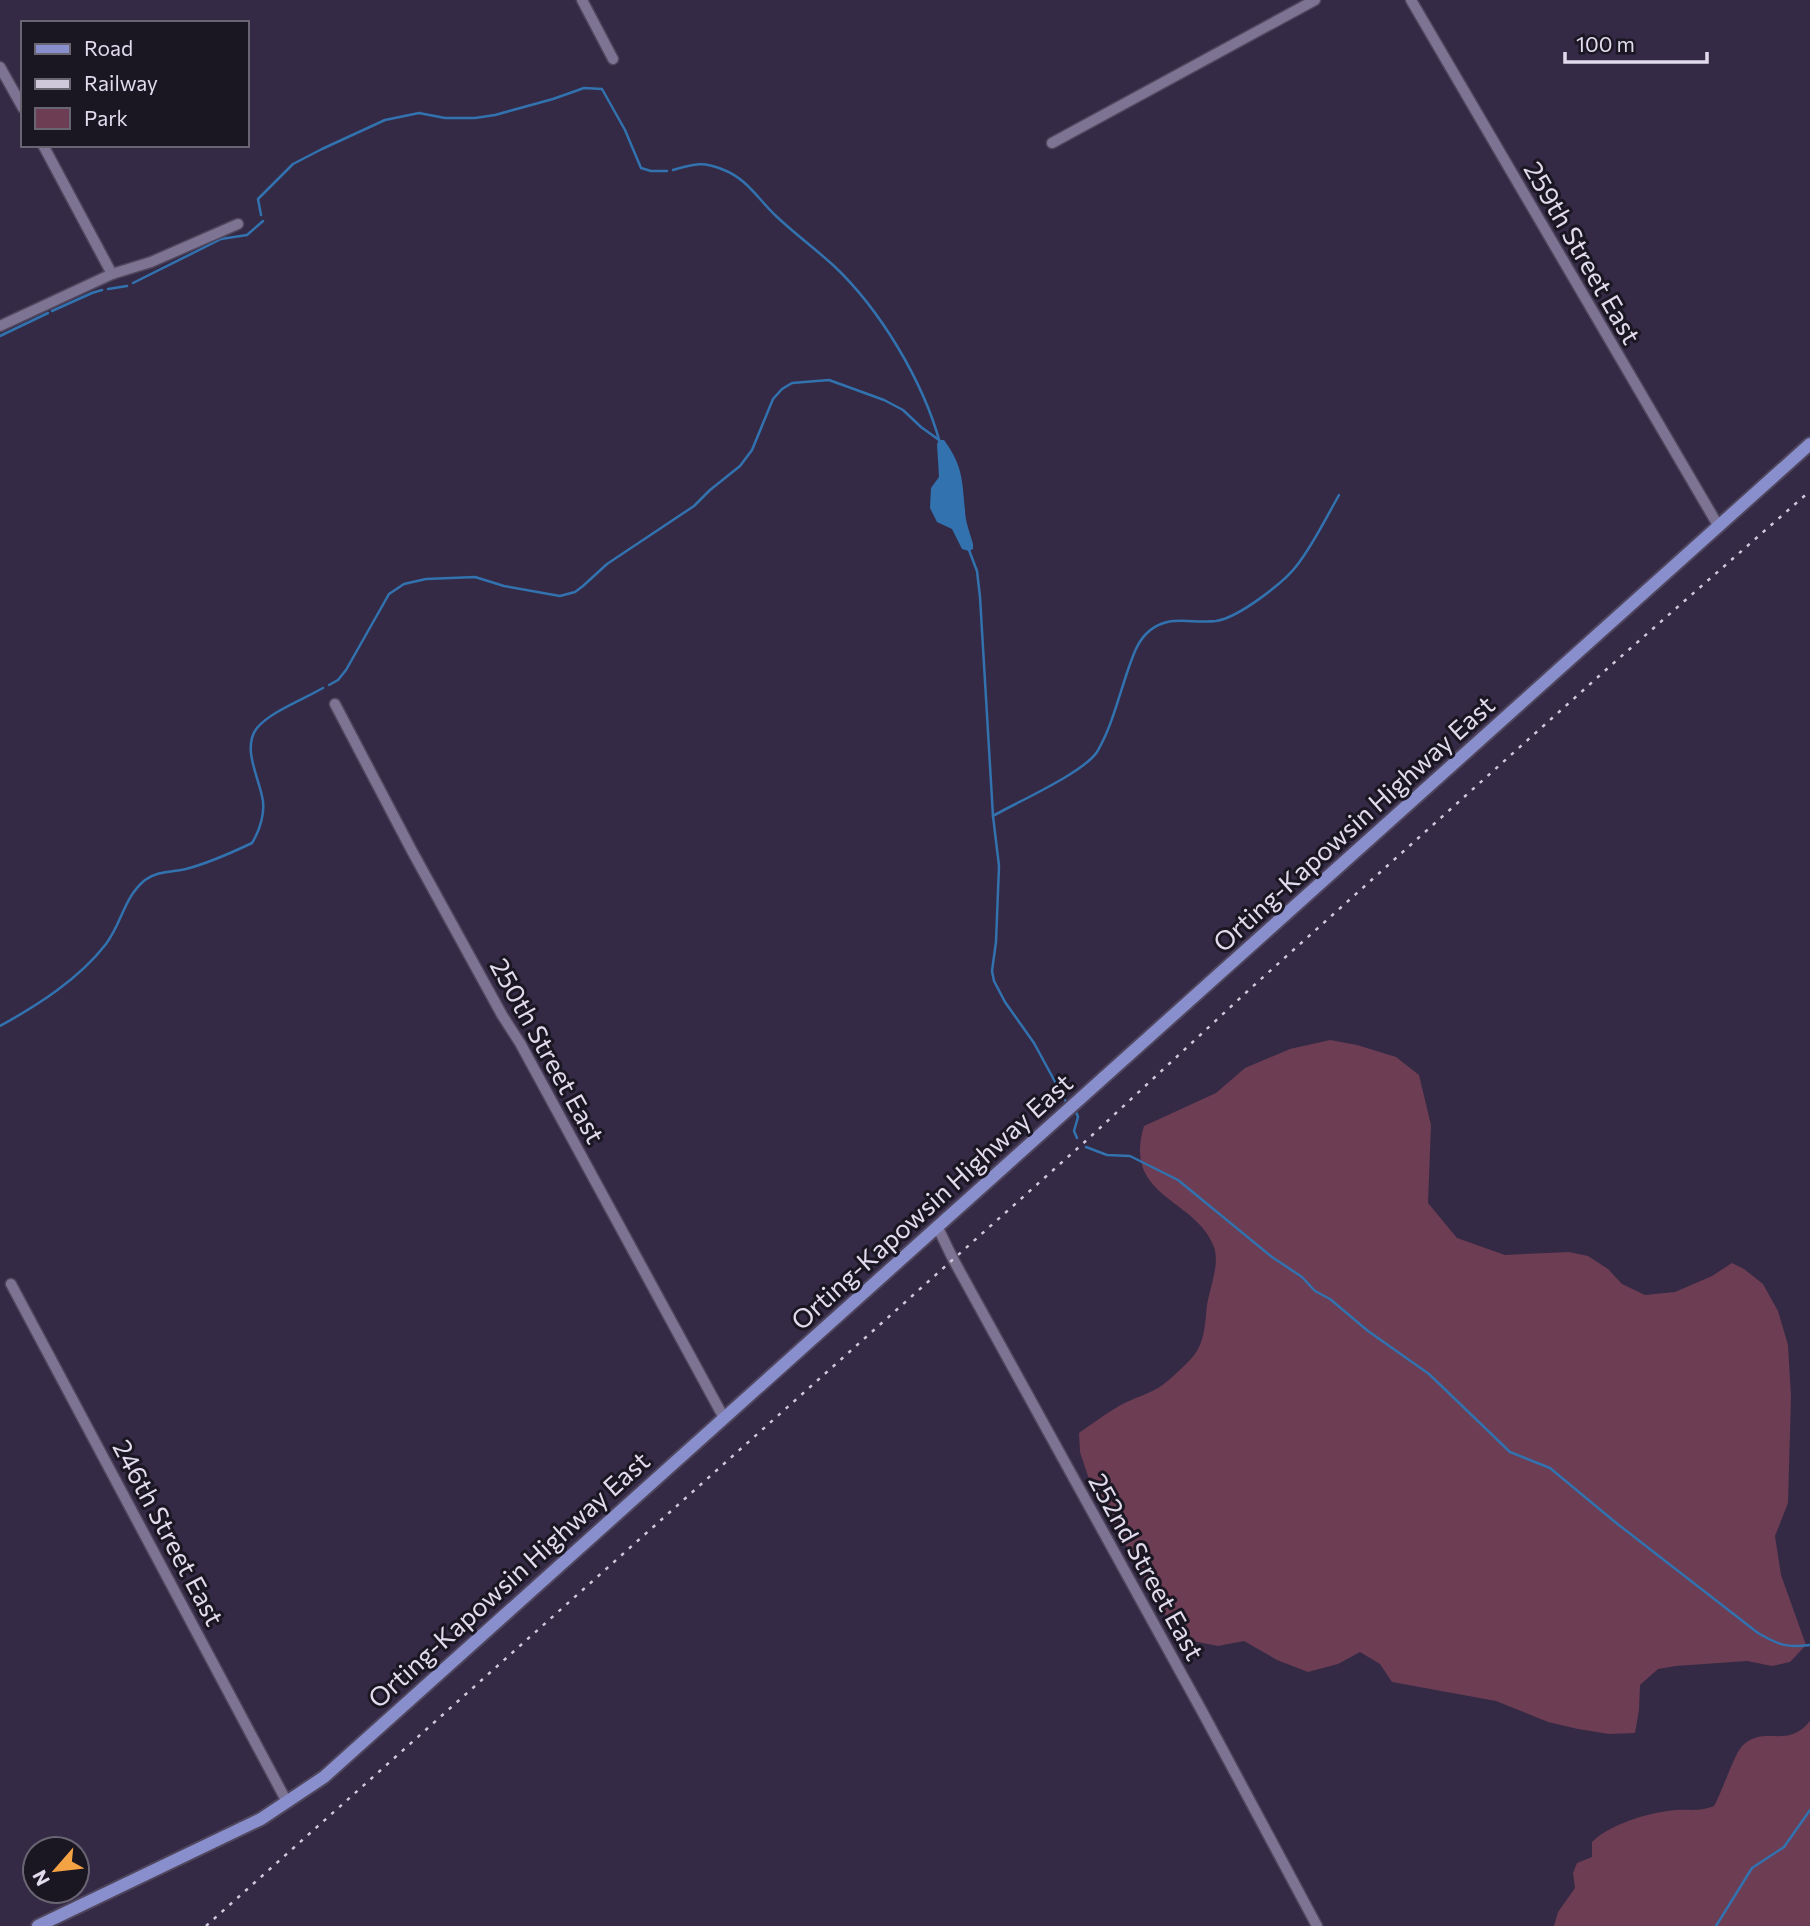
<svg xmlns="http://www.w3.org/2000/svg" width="1810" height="1926" viewBox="0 0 1810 1926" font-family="Commissioner,sans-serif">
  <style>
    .green { fill: #6c3d53 }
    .water { fill: #3272af }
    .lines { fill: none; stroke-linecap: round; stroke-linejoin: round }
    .stream { stroke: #3272af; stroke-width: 2.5 }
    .minor-casing { stroke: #4f465d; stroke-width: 13 }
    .major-casing { stroke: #4f465d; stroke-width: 16 }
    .minor { stroke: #7d7392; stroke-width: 10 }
    .major { stroke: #898ecc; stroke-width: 12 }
    .rail { stroke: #cfc8db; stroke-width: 2.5; stroke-dasharray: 3.5 7; stroke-linecap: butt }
    .labels { text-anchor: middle; stroke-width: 6; stroke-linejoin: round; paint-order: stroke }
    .street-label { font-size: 26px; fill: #e1dbed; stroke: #1a1622 }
  </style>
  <rect width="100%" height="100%" fill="#342a45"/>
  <g class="green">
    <path d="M1330,1040l27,5 39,12 23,18 12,50 -3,78 29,35 48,17 64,-3 19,4 20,13 14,15 23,11 30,-3 37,-16 20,-13 12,6 19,15 15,27 10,34 3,52 -3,106 -13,33 6,39 25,70 -16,17 -18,4 -25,-5 -71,5 -18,3 -18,16 -1,25 -4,23 -26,1 -31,-5 -30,-7 -52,-21 -104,-19 -12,-18 -20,-12 -22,12 -30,8 -31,-12 -33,-19 -26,5 -25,-5 -21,-14 -82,-145 -10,-30 -1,-19c13,-9 26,-19 40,-27 12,-7 27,-11 39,-18 11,-7 23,-19 32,-28 15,-15 15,-36 17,-55 3,-19 13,-40 7,-58 -18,-49 -92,-49 -70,-121l72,-33 29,-25 45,-19z"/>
    <path d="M1810,1721v205h-256l4,-14 17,-24 -2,-15 4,-10 15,-6v-15c18,-18 58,-30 84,-32 15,-1 22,2 38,-4 8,-14 20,-51 28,-60 22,-22 45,4 68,-25z"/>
  </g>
  <path class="water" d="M939,440h5c19,26 18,40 21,70 0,11 5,23 8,34v5l-4,2 -7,-2 -10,-20 -15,-7 -7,-14 1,-20 8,-11 -2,-33z"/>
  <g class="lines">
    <g class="stream">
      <path d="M673,170c21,-6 30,-9 51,0 23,9 35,30 52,46 18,17 38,32 57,49 47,44 90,116 107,178"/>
      <path d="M261,215l-3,-16 35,-35 29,-15 63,-29 34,-7 26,5h30l20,-3 58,-16 31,-11 18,1 23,41 16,38 10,3h16"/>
      <path d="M133,283l88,-44 26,-4 16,-14"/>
      <path d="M108,289l19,-3"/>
      <path d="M52,311l40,-18 10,-3"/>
      <path d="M0,336l48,-23"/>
      <path d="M969,550l8,21 3,26 13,219 6,50 -3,76 -4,29 2,10 11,21 29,41 32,59"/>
      <path d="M329,685l9,-5 8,-10 43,-76 15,-10 22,-5 49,-2 29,9 56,10 15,-4 8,-6 24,-22 87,-58 16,-16 30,-24 12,-16 21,-51 9,-10 10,-6 37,-3 55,20 19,10 18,17 18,13"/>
      <path d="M993,816c24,-14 90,-43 104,-64 15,-25 22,-57 32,-85 4,-11 8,-24 17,-33 21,-21 43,-10 70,-13 22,-3 69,-39 82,-57 16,-21 28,-46 41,-69"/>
      <path d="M0,1026c38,-21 79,-47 106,-82 16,-21 18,-47 39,-64 12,-9 27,-8 41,-11 23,-6 45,-16 66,-26 8,-13 14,-32 10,-47 -4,-20 -20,-49 -5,-68 13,-16 47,-29 66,-40"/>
      <path d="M1076,1112l2,5 -4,14 3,7"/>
      <path d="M1086,1147l21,8 23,1 48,24 94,77 30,20 13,14 15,8 38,32 61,43 81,78 40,16 65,54 143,111c21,12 28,15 52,12"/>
      <path d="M1716,1926l36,-58 32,-21 26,-37"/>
    </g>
    <g class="minor-casing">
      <g id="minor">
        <path d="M582,0l31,59"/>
        <path d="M1411,0l308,527"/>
        <path d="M0,67l23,41"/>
        <path d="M1052,143l263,-143"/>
        <path d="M43,145l69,129"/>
        <path d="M0,326l112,-52 39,-12 87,-38"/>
        <path d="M335,704l77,147 90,164 18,28 204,375"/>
        <path d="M938,1228l15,31 250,454 114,213"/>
        <path d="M11,1284l276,518"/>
      </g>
    </g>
    <g class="major-casing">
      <path id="major" d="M38,1926l223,-107 63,-42 1486,-1333"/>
    </g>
    <use href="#minor" class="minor"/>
    <use href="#major" class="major"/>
    <path class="rail" d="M206,1926l882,-787 163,-151 357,-320 202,-177"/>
  </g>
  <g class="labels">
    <g class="street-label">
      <text transform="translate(1582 253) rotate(60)" y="9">259th Street East</text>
      <text transform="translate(1354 824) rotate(-42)" y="9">Orting-Kapowsin Highway East</text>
      <text transform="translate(547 1051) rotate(61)" y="9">250th Street East</text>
      <text transform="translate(932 1202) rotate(-42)" y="9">Orting-Kapowsin Highway East</text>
      <text transform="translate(168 1533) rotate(62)" y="9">246th Street East</text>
      <text transform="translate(1146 1567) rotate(61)" y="9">252nd Street East</text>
      <text transform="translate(509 1580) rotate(-42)" y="9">Orting-Kapowsin Highway East</text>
    </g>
  </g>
  <rect x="21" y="21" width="228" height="126" fill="#1a1622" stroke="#6a6573" stroke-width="2"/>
  <rect x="35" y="44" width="35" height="10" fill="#898ecc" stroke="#6a6573" stroke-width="2"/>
  <text x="84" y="56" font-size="21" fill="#e1dbed">Road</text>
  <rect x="35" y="79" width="35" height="10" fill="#cfc8db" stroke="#6a6573" stroke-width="2"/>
  <text x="84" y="91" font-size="21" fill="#e1dbed">Railway</text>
  <rect x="35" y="108" width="35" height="21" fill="#6c3d53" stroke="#6a6573" stroke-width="2"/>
  <text x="84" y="126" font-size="21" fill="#e1dbed">Park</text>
  <g transform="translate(56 1870) rotate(242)"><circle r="33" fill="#1a1622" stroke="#6a6573" stroke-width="2"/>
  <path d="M0-5L12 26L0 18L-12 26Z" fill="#f4a344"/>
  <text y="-10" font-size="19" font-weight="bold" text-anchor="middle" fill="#e1dbed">N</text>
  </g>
  <path d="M1565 52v10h142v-10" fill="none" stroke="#e1dbed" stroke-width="3.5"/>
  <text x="1576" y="52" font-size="21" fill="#e1dbed" stroke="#1a1622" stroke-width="5" paint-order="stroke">100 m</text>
</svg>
